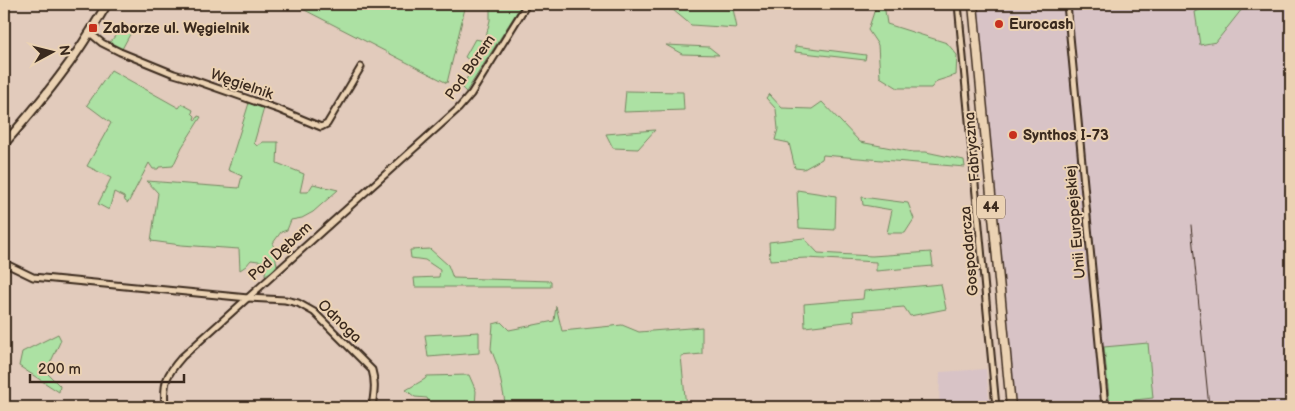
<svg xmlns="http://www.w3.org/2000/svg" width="1295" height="411" viewBox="0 0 1295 411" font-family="'Balsamiq Sans',sans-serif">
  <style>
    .built { fill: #d8c3c6 }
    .green { fill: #ace1a3; stroke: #748660 }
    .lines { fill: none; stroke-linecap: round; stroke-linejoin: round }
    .street-casing { stroke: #3b2a1e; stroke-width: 9 }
    .secondary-casing { stroke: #3b2a1e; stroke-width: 11 }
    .primary-casing { stroke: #3b2a1e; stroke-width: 11 }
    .street { stroke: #ebd2b3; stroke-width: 5 }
    .secondary { stroke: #ebd2b3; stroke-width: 7 }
    .primary { stroke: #ebd2b3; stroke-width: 8 }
    .rail { stroke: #3b2a1e; stroke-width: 1 }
    .poi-dot { fill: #c8321e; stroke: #ebd2b3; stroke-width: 2 }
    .labels { text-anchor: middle; stroke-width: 4; stroke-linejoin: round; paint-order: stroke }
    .shield { fill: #ebd2b3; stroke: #705c4b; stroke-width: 1 }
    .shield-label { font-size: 14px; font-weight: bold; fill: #3b2a1e }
    .poi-label { font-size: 15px; font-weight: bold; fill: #3b2a1e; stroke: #ebd2b3; text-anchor: start }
    .street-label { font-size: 15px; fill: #3b2a1e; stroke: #ebd2b3 }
  </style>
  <rect width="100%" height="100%" fill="#e2cbbc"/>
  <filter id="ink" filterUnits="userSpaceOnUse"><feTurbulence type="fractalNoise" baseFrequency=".02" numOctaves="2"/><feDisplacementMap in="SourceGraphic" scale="10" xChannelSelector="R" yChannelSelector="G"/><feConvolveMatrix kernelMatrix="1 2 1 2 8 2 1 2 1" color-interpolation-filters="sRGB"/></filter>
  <g filter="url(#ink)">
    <g class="built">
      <path d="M978,4h313v403h-276z"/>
      <path d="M986,369l4,38h-51l1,-35z"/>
    </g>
    <g class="green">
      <path d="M293,4h173l-19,79z"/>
      <path d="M490,4h32l-56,88 -4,-4 12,-24 -9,-7 10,-18 10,2 5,-21z"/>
      <path d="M638,4h94l5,24 -46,-3 -24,-20z"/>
      <path d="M874,4h10l3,20 60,19 10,12 -1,20 -19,6 -6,7h-33l-18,-11 -2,-32 -10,-15 7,-21z"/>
      <path d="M1210,4h36l-30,38 -16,3 -5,-33 15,-7z"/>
      <path d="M135,25l-13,24 -13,-6 8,-9z"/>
      <path d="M666,45l43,2 10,8 -37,-1z"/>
      <path d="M795,46l71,9 -1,5 -70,-8z"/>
      <path d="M111,70l68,38 3,-4 11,6 -1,3 3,3 -1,3 2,1 2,-4 3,1 -19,30 -9,19 -14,1 -1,2h-5l-4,-6 -21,40 -3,-2 -1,-4 -10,-5 -5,18 -11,-6 13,-26 -24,-12 24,-43 -24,-18z"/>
      <path d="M626,91l57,1 1,18 -60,2z"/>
      <path d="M769,94l13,14 30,1 10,-7 38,40 52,10h14l38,8 1,7 -142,-12 -1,4 -18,10 -9,-1 -6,-25 -14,-3 3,-11 -2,-20 -10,-11z"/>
      <path d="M249,103l15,5 -10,35 3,3 6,-4h15l-1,21 27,11 -4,18h8l5,-8 25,6 -25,22 -11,6 -11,2 -4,10 -6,2 -8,11 4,22 -4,6 -8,4 1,-13 -15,-2 -5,6 -6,4 -1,-21 -58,-4 -30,-4 7,-48 -11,-12 92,7 3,-12 -14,-6z"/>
      <path d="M655,130l-17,19 -25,-1 -7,-14z"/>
      <path d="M797,190l39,6 -1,34 -36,-2z"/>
      <path d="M862,197l46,6 6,16 -9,14h-18l5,-23 -29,-5z"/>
      <path d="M804,238l14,15 54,3 59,-4 2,14 -57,5v-9l-70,-4 -36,2 -1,-18z"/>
      <path d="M430,249l18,16 5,13 98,3v6h-136l-1,-9 25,-1 1,-7 -15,-10 -14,-2 -1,-8z"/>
      <path d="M941,284l5,25 -36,7 -6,-9 -51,4 1,10 -49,6 -1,-23 59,-5 1,-8z"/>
      <path d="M556,306l6,25 60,-6 17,7 63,-5v27l-21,2 5,51h-180l-8,-40 -7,-18 2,-25 8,-2 8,8 45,-9z"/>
      <path d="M479,332v21l-51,4 -3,-22z"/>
      <path d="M58,334l3,6 -15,32 14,14 -1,6 -40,-26 3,-14z"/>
      <path d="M1148,343l5,55 -18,2v7h-25l-6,-60z"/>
      <path d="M469,375l7,16 -1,16h-43l-5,-9 -12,-1 -9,-7 19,-11 2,-3z"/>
    </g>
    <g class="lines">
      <g class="street-casing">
        <g id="street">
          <path d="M958,4l38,403"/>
          <path d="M1067,4l38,403"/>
          <path d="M90,33l12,10 18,9 54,22 17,5 89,31 41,17 6,-3 34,-57"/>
          <path d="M4,263l29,14 215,21 37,2 13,3 16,9 58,58c4,13 2,24 0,37"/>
          <path d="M165,407c-2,-25 1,-32 17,-50l276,-248 13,-15 56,-90"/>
        </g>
      </g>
      <g class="secondary-casing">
        <path id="secondary" d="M4,144c21,-24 42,-49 61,-75 16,-21 29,-43 42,-65"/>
      </g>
      <g class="primary-casing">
        <path id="primary" d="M973,4l38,403"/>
      </g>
      <use href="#street" class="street"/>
      <use href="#secondary" class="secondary"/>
      <use href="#primary" class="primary"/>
      <g class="rail">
        <path d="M1191,225l18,182"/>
        <path d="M1287,284l4,38"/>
      </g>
    </g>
  </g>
  <g class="poi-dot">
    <circle cx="999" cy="24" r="5"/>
    <rect x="88" y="23" width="10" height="10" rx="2.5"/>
    <circle cx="1013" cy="135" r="5"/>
  </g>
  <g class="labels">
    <rect class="shield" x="977" y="195.5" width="28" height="23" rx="4"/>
    <g class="shield-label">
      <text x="991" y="212">44</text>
    </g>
    <g class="poi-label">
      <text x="1009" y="29">Eurocash</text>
      <text x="103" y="33">Zaborze ul. Węgielnik</text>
      <text x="1023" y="140">Synthos I-73</text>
    </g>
    <g class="street-label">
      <text transform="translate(470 67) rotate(-55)" y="5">Pod Borem</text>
      <text transform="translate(242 84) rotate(19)" y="5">Węgielnik</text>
      <text transform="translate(972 147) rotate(-95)" y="5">Fabryczna</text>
      <text transform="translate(1075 222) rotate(-95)" y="5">Unii Europejskiej</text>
      <text transform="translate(280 251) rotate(-42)" y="5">Pod Dębem</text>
      <text transform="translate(969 251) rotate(-95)" y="5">Gospodarcza</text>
      <text transform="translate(340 321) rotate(44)" y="5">Odnoga</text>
    </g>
  </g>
  <rect width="1295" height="411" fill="none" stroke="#ebd2b3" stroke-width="20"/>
  <rect x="10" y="10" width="1275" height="391" fill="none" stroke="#3b2a1e" stroke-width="2" filter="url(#ink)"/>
  <g transform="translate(52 52) rotate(83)" stroke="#ebd2b3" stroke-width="4" paint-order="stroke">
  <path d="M0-4L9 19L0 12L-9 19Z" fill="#3b2a1e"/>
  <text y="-8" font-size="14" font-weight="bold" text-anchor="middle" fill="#3b2a1e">N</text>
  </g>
  <path d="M30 374v8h154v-8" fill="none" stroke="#3b2a1e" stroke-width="2.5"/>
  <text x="38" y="374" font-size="15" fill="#3b2a1e" stroke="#ebd2b3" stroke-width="4" paint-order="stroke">200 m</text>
</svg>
